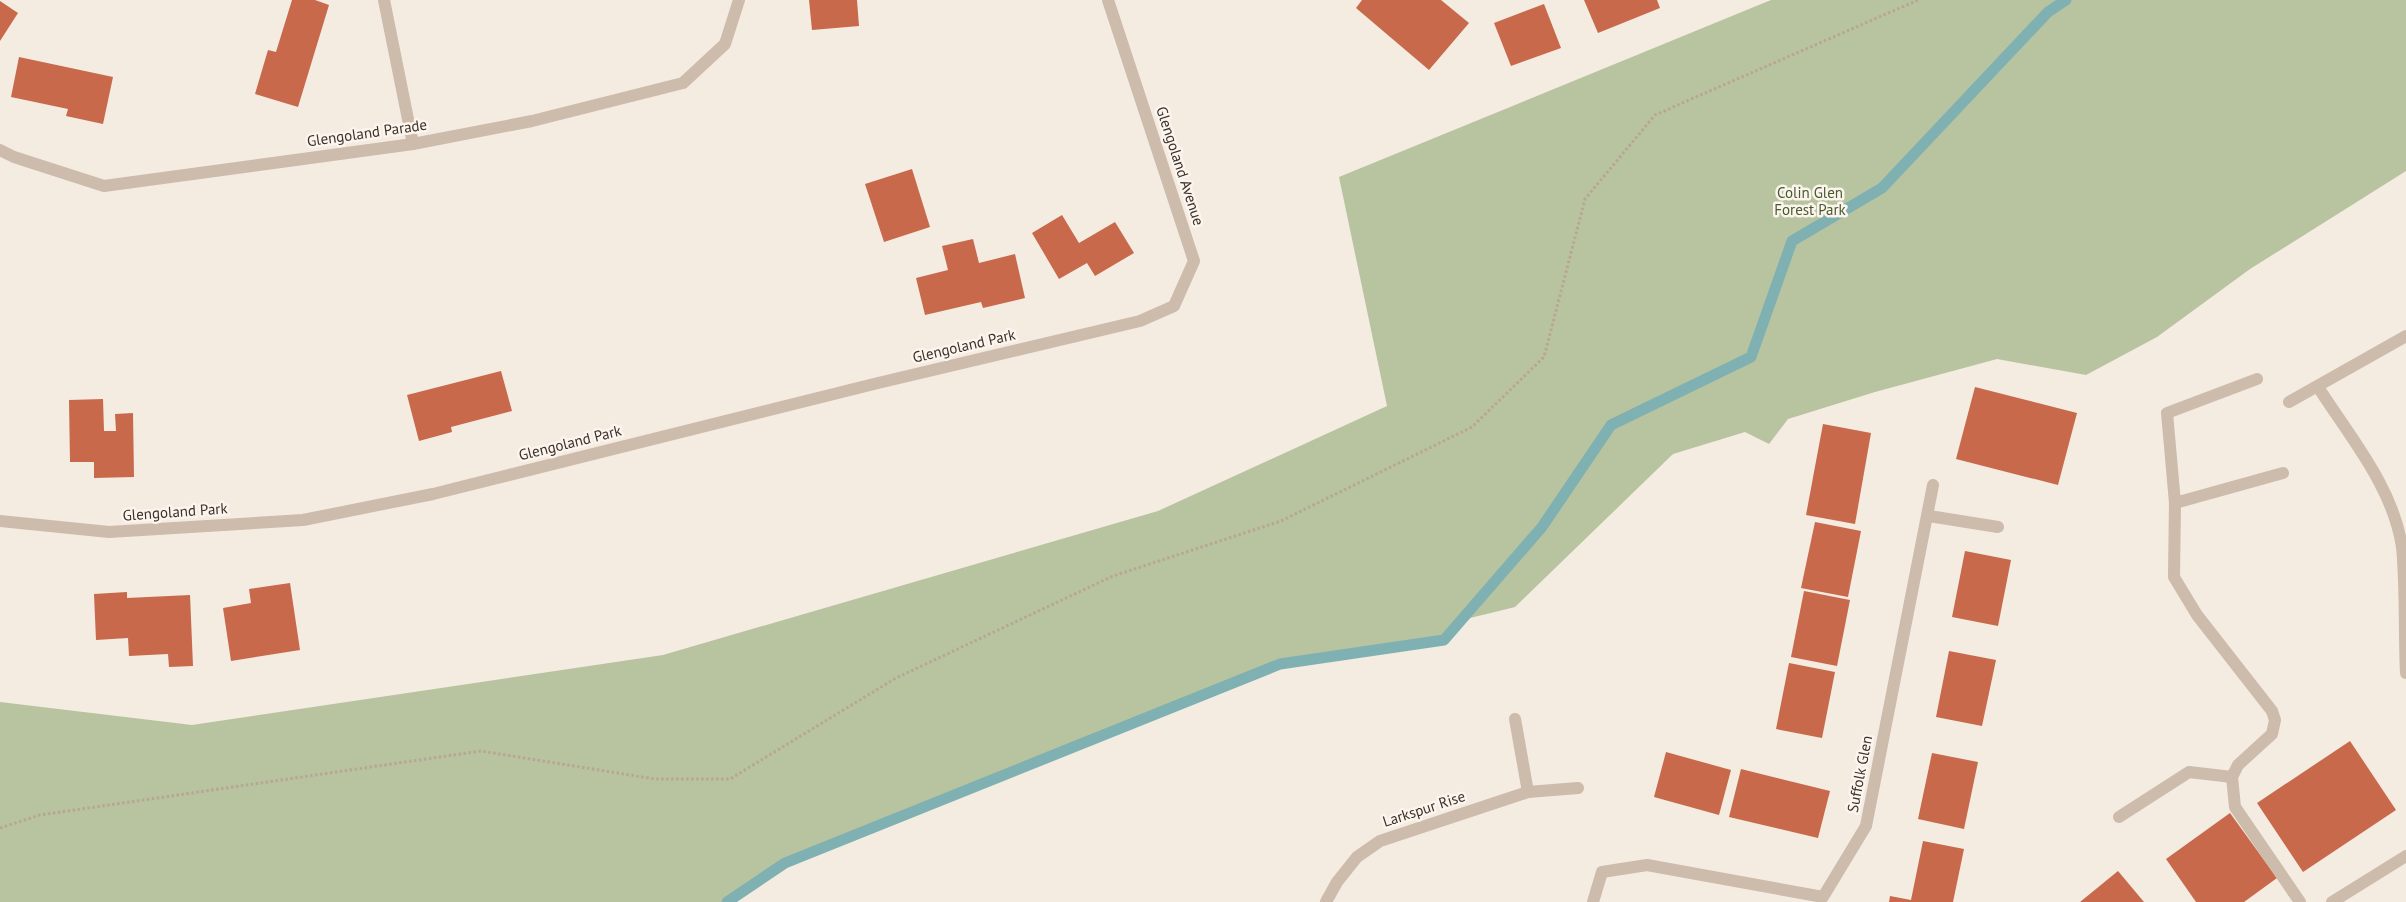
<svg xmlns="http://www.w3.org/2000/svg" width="2406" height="902" viewBox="0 0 2406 902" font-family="'PT Sans',sans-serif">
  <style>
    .green { fill: #b8c4a0 }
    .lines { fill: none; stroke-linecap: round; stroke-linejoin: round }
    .stream { stroke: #7fb0b2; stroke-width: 11 }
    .building { fill: #c8694b }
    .path { stroke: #b9a596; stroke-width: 3; stroke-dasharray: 2.5 2.5; stroke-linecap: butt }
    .minor { stroke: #cdbbac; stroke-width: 12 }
    .labels { text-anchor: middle; stroke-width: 5; stroke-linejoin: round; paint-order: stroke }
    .street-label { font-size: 15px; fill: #3b302b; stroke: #fbf5ee }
    .park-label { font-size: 15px; fill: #4a5a2e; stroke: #fbf5ee }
  </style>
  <rect width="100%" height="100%" fill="#f4ebe1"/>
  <path class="green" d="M1771,0h635v171l-156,98 -93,68 -71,38 -89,-16 -122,33 -87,27 -19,25 -24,-12 -72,22 -158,153 -53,13 -18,20 -164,24 -512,205 -47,33h-721v-200l192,23 471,-70 495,-144 229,-105 -48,-229z"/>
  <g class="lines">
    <path class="stream" d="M727,902l58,-39 495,-199 164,-24 98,-113 69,-102 140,-68 41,-116 90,-53 166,-176 18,-12"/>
  </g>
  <g class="building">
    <path d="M292,0h23l14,5 -31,102 -43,-13 13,-44 8,2z"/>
    <path d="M809,0h48l2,26 -47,4z"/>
    <path d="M1362,0h79l28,23 -40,47 -73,-62z"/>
    <path d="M1584,0h73l3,8 -62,25z"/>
    <path d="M0,1l18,12 -18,28z"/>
    <path d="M1544,4l17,44 -50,18 -17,-43z"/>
    <path d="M19,57l94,20 -10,47 -37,-8 2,-7 -57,-12z"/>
    <path d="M912,169l18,58 -46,15 -19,-58z"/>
    <path d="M1062,215l17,28 36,-21 19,31 -39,23 -8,-13 -28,16 -27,-46z"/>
    <path d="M973,239l6,24 36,-9 10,44 -42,10 -2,-6 -56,13 -9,-37 32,-8 -6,-24z"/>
    <path d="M501,371l11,40 -61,16 1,5 -33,9 -12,-46z"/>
    <path d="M1975,387l102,26 -19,72 -102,-26z"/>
    <path d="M103,399l1,32h12l-1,-17 18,-1 1,64 -40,1v-16h-24l-1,-62z"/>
    <path d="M1823,424l48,9 -16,91 -49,-9z"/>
    <path d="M1815,522l46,9 -13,66 -47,-9z"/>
    <path d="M1965,551l46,9 -13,66 -46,-9z"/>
    <path d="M290,583l10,67 -69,11 -8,-53 28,-5 -2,-14z"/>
    <path d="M1804,591l46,9 -13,66 -46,-9z"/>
    <path d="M127,592v6l63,-3 3,71 -24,1 -1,-13 -39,2 -1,-18 -32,2 -2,-46z"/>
    <path d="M1949,651l47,9 -14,66 -46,-9z"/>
    <path d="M1789,663l46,9 -13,66 -46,-9z"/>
    <path d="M2350,741l46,69 -93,62 -46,-69z"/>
    <path d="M1666,752l65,18 -12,45 -65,-18z"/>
    <path d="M1932,753l46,9 -14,67 -46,-10z"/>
    <path d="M1741,769l89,22 -12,47 -89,-21z"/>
    <path d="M2230,813l47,65 -33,24h-48l-30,-43z"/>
    <path d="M1923,841l41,8 -11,53h-64l1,-6 21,4z"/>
    <path d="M2118,871l26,31h-64z"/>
  </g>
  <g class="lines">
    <path class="path" d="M0,828l40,-13 441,-64 174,28h75l166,-101 217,-102 168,-55 191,-94 72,-70 41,-158 70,-84 263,-115"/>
    <g class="minor">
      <path d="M384,0l29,144"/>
      <path d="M0,150l14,7 90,29 309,-42 119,-23 151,-38 42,-39 14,-44"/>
      <path d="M2257,379l-90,34 8,90 -1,74 23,38 75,96 3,9 -3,14 -34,31 -6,12 3,30 65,95"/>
      <path d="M2318,387c32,50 75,100 84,160 4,41 2,84 4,126"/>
      <path d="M2289,402l117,-66"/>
      <path d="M2175,503l108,-30"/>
      <path d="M1929,516l69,11"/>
      <path d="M0,521l109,11 194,-12 130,-26 445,-111 262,-62 34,-15 20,-45 -86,-261"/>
      <path d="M1515,719l13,73"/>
      <path d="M2119,817l70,-45 43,5"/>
      <path d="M1326,902l11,-20 20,-25 23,-16 148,-49 50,-4"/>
      <path d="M1593,902l9,-30 45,-7 176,32 43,-71 67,-341"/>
      <path d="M2332,902l74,-46"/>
    </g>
  </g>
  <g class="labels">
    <g class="street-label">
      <text transform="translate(367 133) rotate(-8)" y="5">Glengoland Parade</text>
      <text transform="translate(1180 166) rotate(72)" y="5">Glengoland Avenue</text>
      <text transform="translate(964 346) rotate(-13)" y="5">Glengoland Park</text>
      <text transform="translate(570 443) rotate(-14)" y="5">Glengoland Park</text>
      <text transform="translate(175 512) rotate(-4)" y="5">Glengoland Park</text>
      <text transform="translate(1860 774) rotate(-79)" y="5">Suffolk Glen</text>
      <text transform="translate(1424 809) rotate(-18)" y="5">Larkspur Rise</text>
    </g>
    <g class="park-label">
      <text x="1810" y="198">Colin Glen<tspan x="1810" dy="17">Forest Park</tspan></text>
    </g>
  </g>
</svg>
